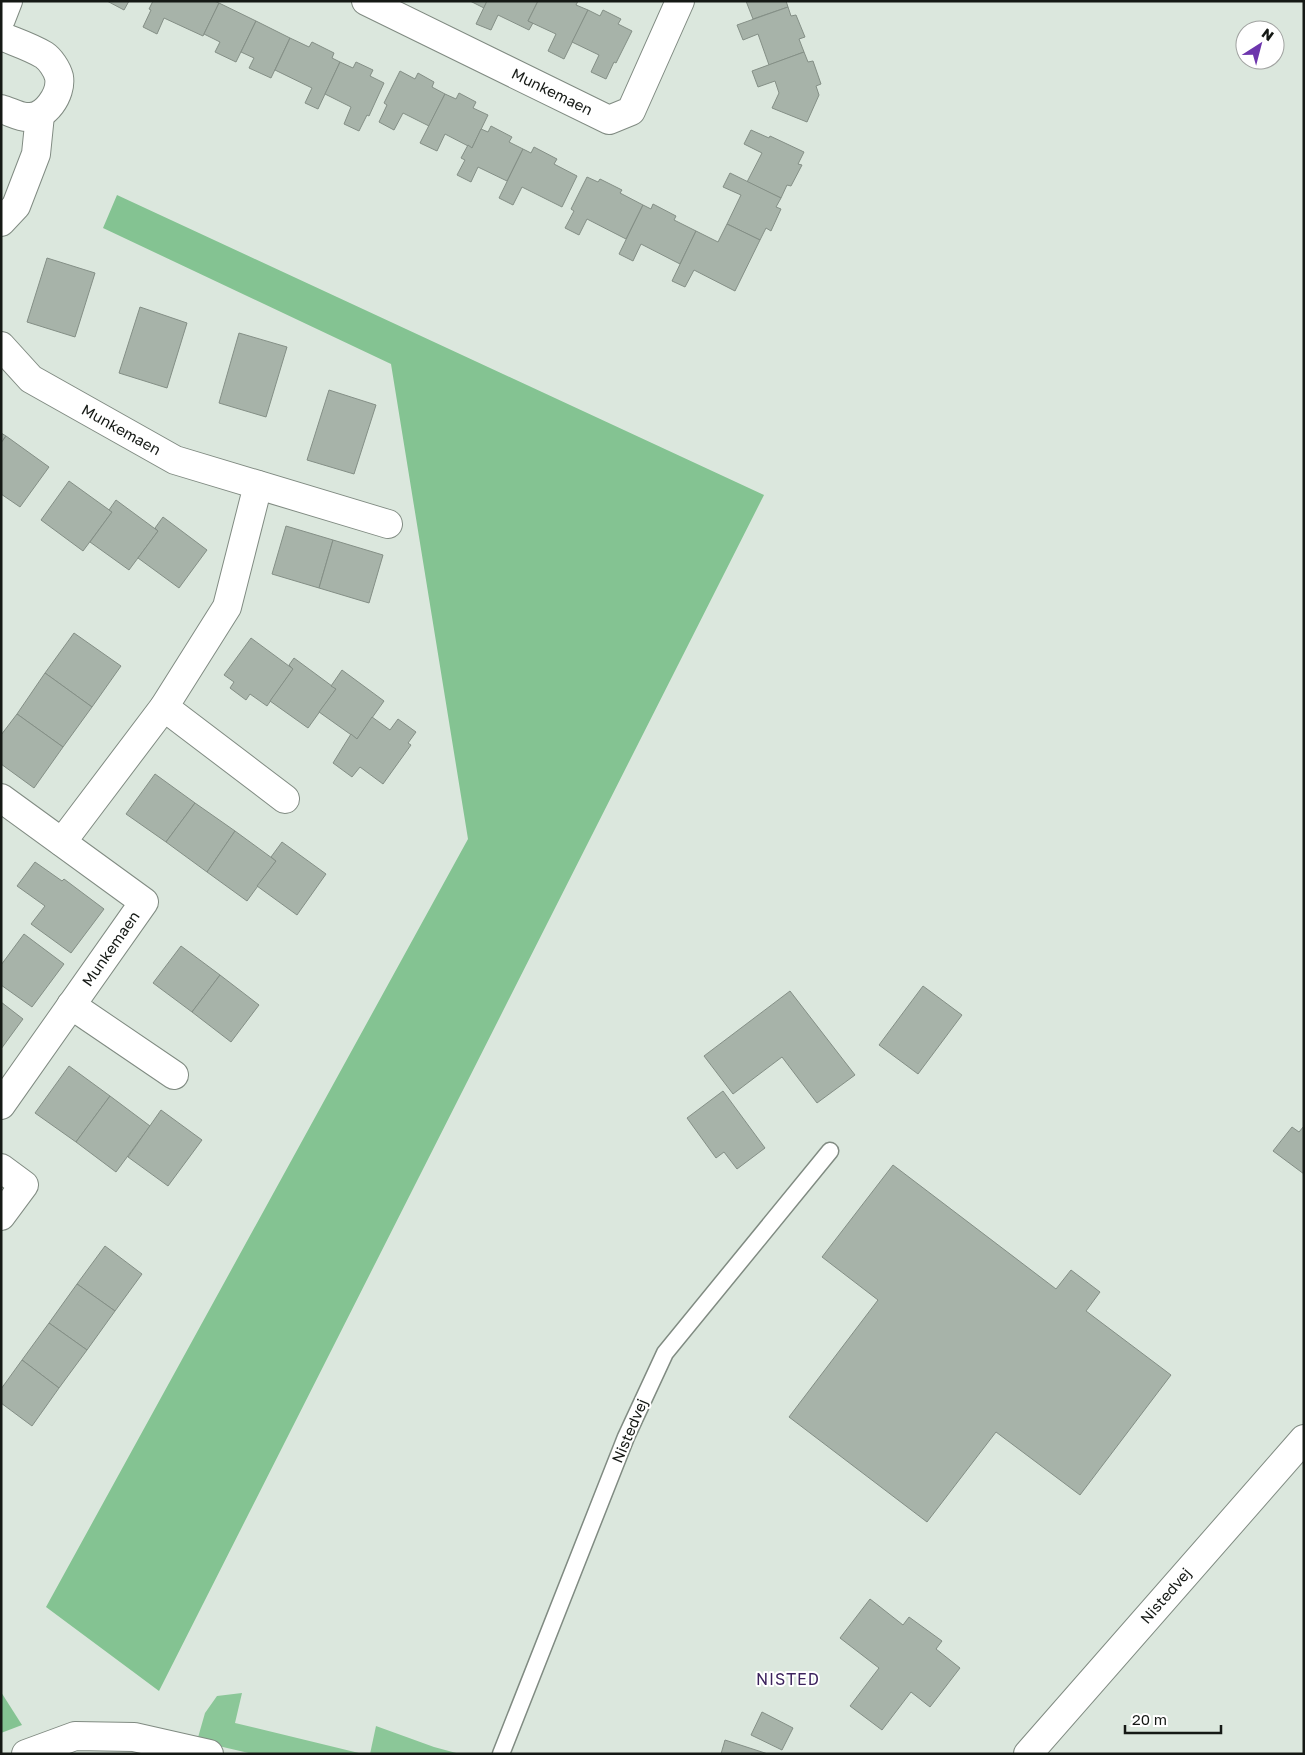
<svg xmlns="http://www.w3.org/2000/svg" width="1305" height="1755" viewBox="0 0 1305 1755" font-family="'Golos Text',sans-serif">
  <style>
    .green { fill: #8bc798 }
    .forest { fill: #84c392 }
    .building { fill: #a7b3a9; stroke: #848f86 }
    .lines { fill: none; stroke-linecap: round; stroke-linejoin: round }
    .lane-casing { stroke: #808b82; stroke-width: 19 }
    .street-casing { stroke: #808b82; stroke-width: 30 }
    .lane { stroke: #fff; stroke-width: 16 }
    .street { stroke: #fff; stroke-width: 28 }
    .labels { text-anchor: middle; stroke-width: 4; stroke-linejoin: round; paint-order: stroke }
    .street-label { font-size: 15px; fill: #151915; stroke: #fff }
    .neighbourhood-label { font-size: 16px; letter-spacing: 1px; fill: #3c235d; stroke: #fff }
  </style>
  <rect width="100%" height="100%" fill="#dbe7dd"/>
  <g class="green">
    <path d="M242,1693l-7,30 128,31h-110l-56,-13 8,-28 12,-17z"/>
    <path d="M376,1726l58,21 26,7h-90z"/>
  </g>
  <g class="forest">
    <path d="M117,195l647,300 -605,1196 -113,-84 422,-768 -77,-475 -288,-136z"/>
    <path d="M1,1692l21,33 -21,8z"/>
  </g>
  <g class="building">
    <path d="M107,1h22l-5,9z"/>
    <path d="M153,1h61l5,2 -16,33 -39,-18 -7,16 -14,-7 8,-17 -2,-1z"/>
    <path d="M470,1h17l-3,7z"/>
    <path d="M487,1h51l-10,20 5,2 -4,7 -31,-15 -7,15 -15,-6z"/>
    <path d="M538,1h40l-2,4 12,5 -24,49 -16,-8 8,-17 -28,-13z"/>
    <path d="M746,1h40l2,6 -35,12z"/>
    <path d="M219,3l37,18 -20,41 -21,-10 5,-10 -16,-8z"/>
    <path d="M788,7l3,9 5,-1 9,22 -6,2 5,13 -35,13 -11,-31 -15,6 -6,-15z"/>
    <path d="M588,10l12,6 3,-6 18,9 -3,5 14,7 -16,32 -2,-1 -8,17 -15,-7 8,-17 -27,-13z"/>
    <path d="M256,21l34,17 -19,40 -22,-10 5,-10 -13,-6z"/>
    <path d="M290,38l19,9 3,-5 22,11 -2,5 8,4 -22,47 -13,-6 7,-15 -37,-18z"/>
    <path d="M804,52l4,10 5,-1 8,23 -5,2 3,9 -12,27 -35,-14 7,-15 -4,-12 -17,6 -6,-16z"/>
    <path d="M340,62l13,6 3,-6 17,8 -3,6 14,7 -15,33 -2,-1 -8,16 -15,-7 7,-17 -26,-13z"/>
    <path d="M400,71l15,8 3,-6 16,9 -2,5 13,7 -16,32 -26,-13 -9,17 -15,-8 8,-17 -3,-2z"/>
    <path d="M459,93l17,9 -3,6 15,7 -16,33 -27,-14 -8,17 -17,-8 25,-49 11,5z"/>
    <path d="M491,126l21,11 -3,5 14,7 -16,32 -29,-14 -7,15 -14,-7 8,-15 -4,-2 7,-13 4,3 9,-19 7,3z"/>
    <path d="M751,130l18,8 1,-2 34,16 -6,12 4,1 -11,21 -4,-1 -6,13 -34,-16 15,-29 -18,-9z"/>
    <path d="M534,147l23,12 -3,5 23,12 -15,31 -40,-20 -9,18 -14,-7 24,-49 8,4z"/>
    <path d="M730,173l51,25 -5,9 5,2 -10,22 -5,-3 -6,12 -33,-16 14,-29 -18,-8z"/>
    <path d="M587,177l11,5 2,-3 22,11 -2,3 23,12 -17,34 -39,-20 -8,16 -14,-7 9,-17 -3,-2z"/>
    <path d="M653,204l23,12 -2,4 22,11 -16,33 -39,-20 -8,17 -14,-7 24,-49 8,4z"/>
    <path d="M727,224l33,16 -25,51 -41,-21 -9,17 -13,-6 24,-50 22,11z"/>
    <path d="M47,258l48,15 -20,64 -48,-15z"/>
    <path d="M140,307l47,16 -20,65 -48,-15z"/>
    <path d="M239,333l48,14 -21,70 -47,-14z"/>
    <path d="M329,390l47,15 -22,69 -47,-14z"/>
    <path d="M1,433l5,3 -5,7z"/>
    <path d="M6,436l43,31 -29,40 -19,-13v-51z"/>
    <path d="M69,481l43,31 -29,39 -42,-31z"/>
    <path d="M116,500l42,31 -29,39 -39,-28 22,-30 -3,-2z"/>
    <path d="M163,517l44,33 -28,38 -41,-30 20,-27 -3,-3z"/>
    <path d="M286,526l47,14 -14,48 -47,-14z"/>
    <path d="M333,540l50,15 -14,48 -50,-15z"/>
    <path d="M74,633l47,33 -29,41 -47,-34z"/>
    <path d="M251,638l42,31 -26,37 -17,-12 -4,6 -16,-12 4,-6 -10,-7z"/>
    <path d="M294,658l42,31 -28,39 -38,-27 23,-32 -4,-4z"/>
    <path d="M342,670l42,31 -27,38 -38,-27 17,-23 -5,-3z"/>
    <path d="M45,673l47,34 -29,40 -46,-33z"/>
    <path d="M17,714l46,33 -29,41 -33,-24v-29z"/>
    <path d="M372,717l18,13 8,-11 18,13 -8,11 3,2 -28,39 -23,-17 -8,10 -19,-14 18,-29 6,5z"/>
    <path d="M155,774l40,29 -29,39 -40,-28z"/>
    <path d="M195,803l40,28 -28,41 -41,-30z"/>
    <path d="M235,831l41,30 -29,40 -40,-29z"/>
    <path d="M282,842l44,32 -29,41 -40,-29 19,-25 -5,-4z"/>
    <path d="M35,862l27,19 2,-2 40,30 -33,44 -40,-29 14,-18 -28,-20z"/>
    <path d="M24,934l40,30 -32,43 -31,-22v-20z"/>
    <path d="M181,946l39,29 -28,37 -39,-29z"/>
    <path d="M220,975l39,30 -28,37 -39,-30z"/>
    <path d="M923,986l39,29 -44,59 -39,-29z"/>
    <path d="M790,991l65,84 -38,28 -35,-46 -49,37 -29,-38z"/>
    <path d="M1,1002l22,17 -22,30z"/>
    <path d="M69,1066l41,30 -34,46 -41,-29z"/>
    <path d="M723,1091l42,57 -28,21 -13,-17 -8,6 -29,-40z"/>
    <path d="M110,1096l40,30 -34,46 -40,-30z"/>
    <path d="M161,1110l41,30 -34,46 -40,-29z"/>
    <path d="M1304,1126v48l-31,-23 19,-24 7,5z"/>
    <path d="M893,1165l163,124 15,-19 29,22 -14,19 85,64 -91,120 -84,-63 -69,90 -138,-105 89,-117 -56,-43z"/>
    <path d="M105,1246l37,28 -27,37 -38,-27z"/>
    <path d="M77,1284l38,27 -28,39 -38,-27z"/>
    <path d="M49,1323l38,27 -28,38 -37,-28z"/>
    <path d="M22,1360l37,28 -27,38 -31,-23v-14z"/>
    <path d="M870,1599l33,26 6,-8 33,24 -6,8 24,19 -30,39 -19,-15 -29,38 -32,-24 29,-38 -39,-30z"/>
    <path d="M762,1712l31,16 -11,22 -31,-15z"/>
    <path d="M725,1740l43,14h-47z"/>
  </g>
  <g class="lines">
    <g class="lane-casing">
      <path id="lane" d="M501,1754l125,-317 39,-84 165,-202"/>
    </g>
    <g class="street-casing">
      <g id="street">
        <path d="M366,1l243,119 22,-9 49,-110"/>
        <path d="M1,19l7,-18"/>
        <path d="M1,36c14,6 30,11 43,19 6,4 13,14 15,22 3,17 -14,42 -32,40 -8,0 -18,-6 -26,-8"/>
        <path d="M1,222l15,-16 20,-52 4,-39"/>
        <path d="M1,346l30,33 144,81 213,64"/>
        <path d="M164,707l121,92"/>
        <path d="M1,798l143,104 -143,203"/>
        <path d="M62,842l102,-135 63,-100 31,-122"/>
        <path d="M71,1005l103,70"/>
        <path d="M1,1168l23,17 -23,31"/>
        <path d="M26,1754l49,-18 59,1 75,17"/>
        <path d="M1028,1754l276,-315"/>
      </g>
    </g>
    <use href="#lane" class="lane"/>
    <use href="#street" class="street"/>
  </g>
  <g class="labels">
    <g class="street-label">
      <text transform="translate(552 92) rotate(26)" y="5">Munkemaen</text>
      <text transform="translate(121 430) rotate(29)" y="5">Munkemaen</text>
      <text transform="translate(111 949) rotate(-55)" y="5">Munkemaen</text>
      <text transform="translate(630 1431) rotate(-67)" y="5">Nistedvej</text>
      <text transform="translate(1166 1596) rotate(-49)" y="5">Nistedvej</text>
    </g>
    <g class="neighbourhood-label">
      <text x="788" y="1685">NISTED</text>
    </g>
  </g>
  <rect width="1305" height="1755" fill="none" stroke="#151915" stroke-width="5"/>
  <g transform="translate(1260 45) rotate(36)"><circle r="24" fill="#ffffff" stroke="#a1a3a1"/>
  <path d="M0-4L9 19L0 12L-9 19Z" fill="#6d36ad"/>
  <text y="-8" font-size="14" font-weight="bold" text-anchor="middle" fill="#151915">N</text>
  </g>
  <path d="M1125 1725v8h96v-8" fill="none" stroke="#151915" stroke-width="2.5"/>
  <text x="1132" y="1725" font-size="15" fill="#151915" stroke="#ffffff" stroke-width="4" paint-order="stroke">20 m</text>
</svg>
